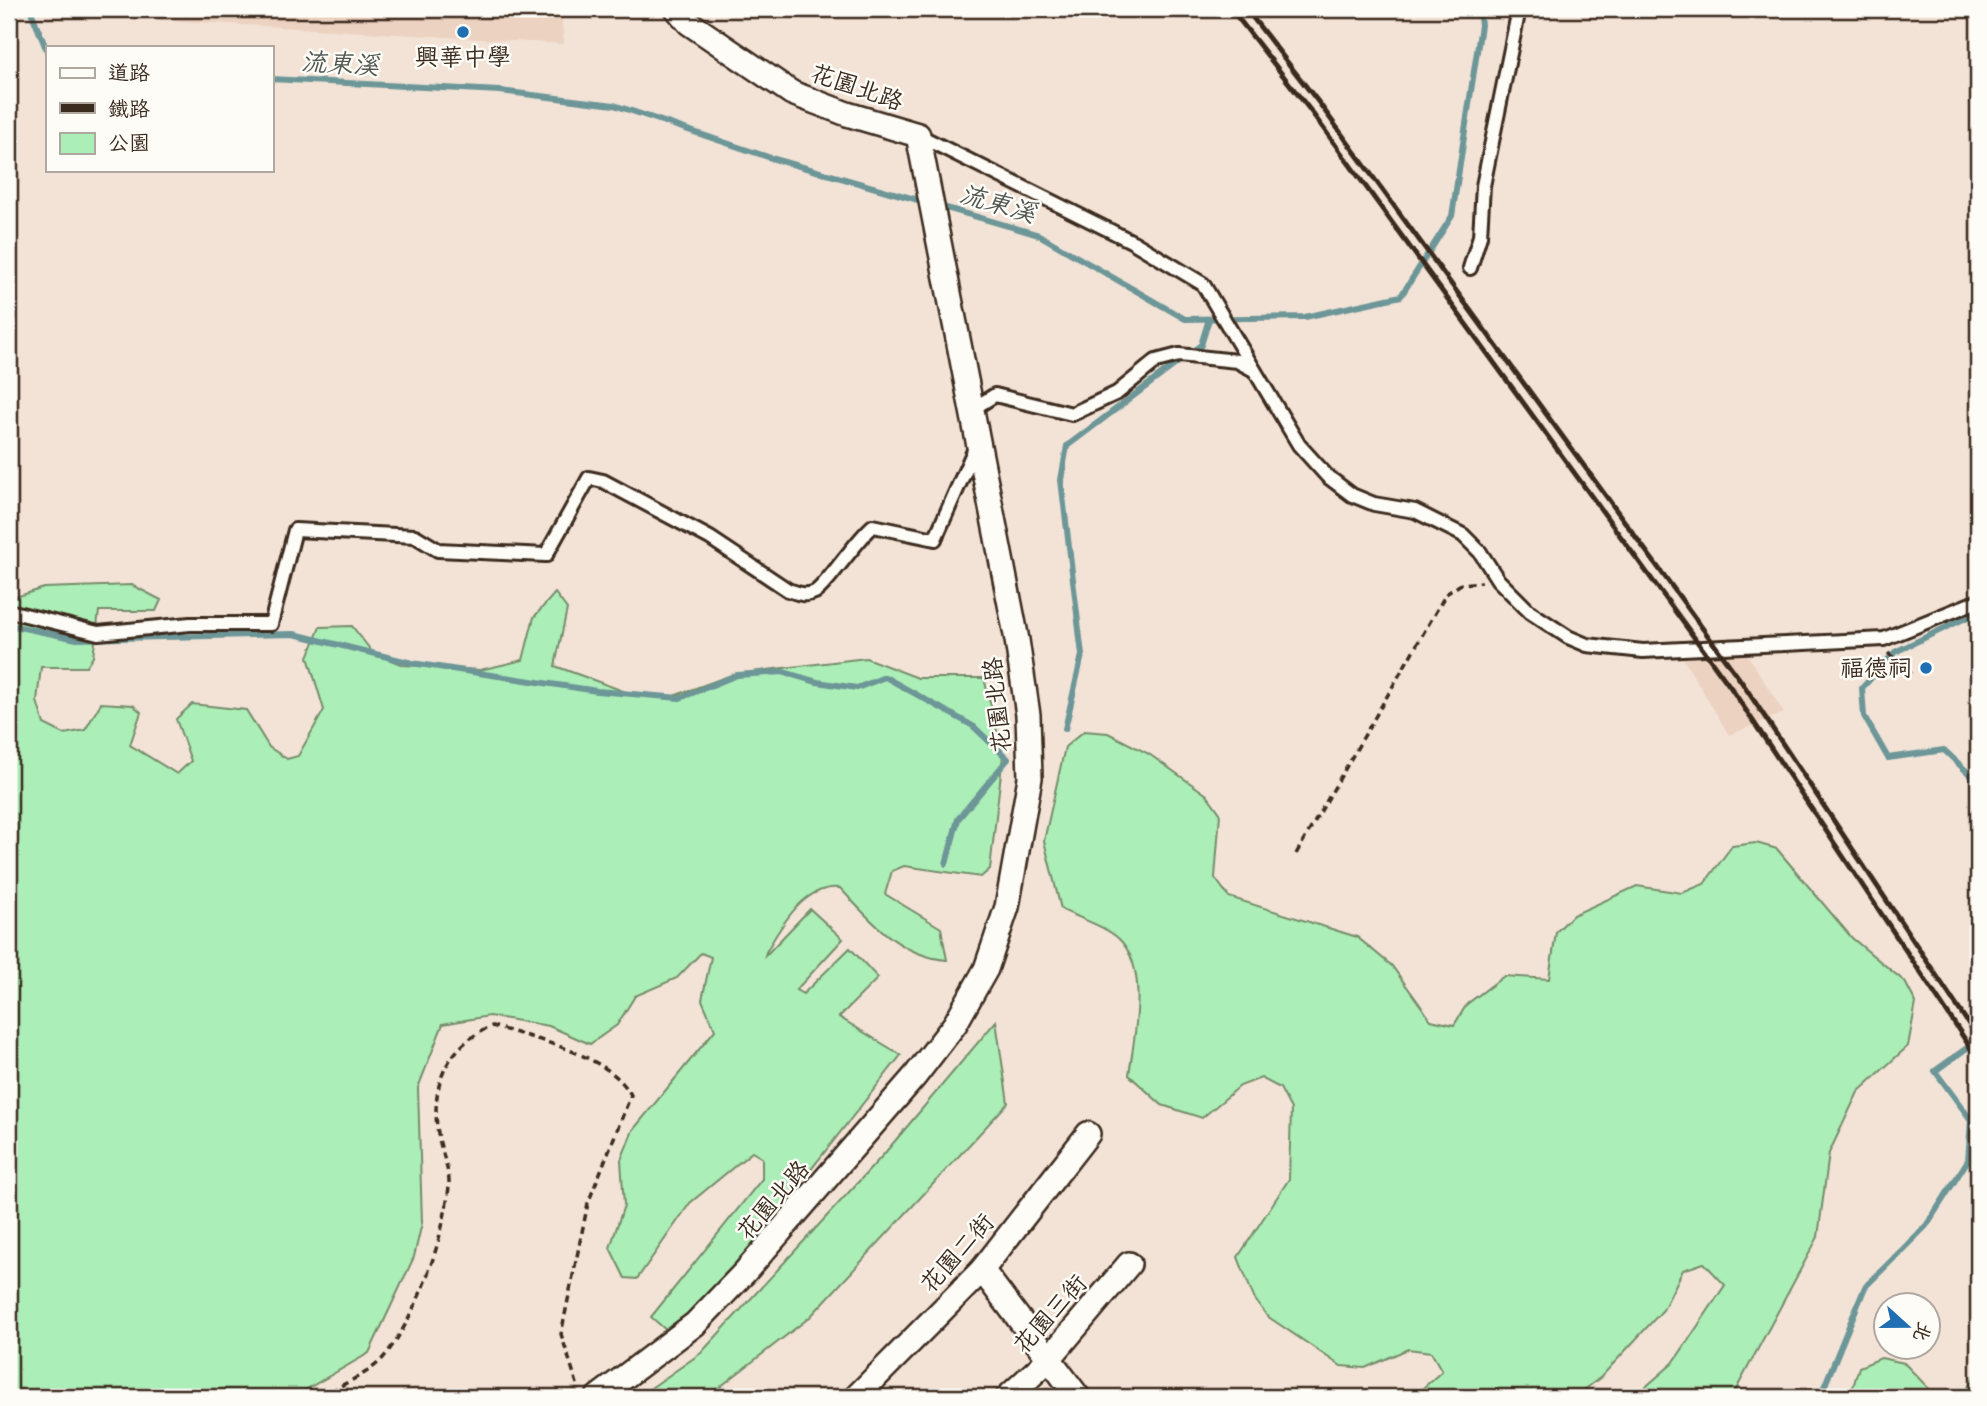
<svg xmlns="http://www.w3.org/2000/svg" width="1987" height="1406" viewBox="0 0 1987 1406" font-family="Dekko,'LXGW WenKai TC',sans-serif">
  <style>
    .built { fill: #ecd2c1 }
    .green { fill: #aceeb7; stroke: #748c6a; stroke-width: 2 }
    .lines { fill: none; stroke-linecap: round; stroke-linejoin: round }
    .stream { stroke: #6c9697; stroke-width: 6 }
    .service-casing { stroke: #3b2a1e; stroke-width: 18 }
    .minor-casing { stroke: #3b2a1e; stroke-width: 28 }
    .path { stroke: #3b2a1e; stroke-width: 3.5; stroke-dasharray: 7 5; stroke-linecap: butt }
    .service { stroke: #fdfcf7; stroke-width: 12 }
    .minor { stroke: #fdfcf7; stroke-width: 23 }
    .rail { stroke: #3b2a1e; stroke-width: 5 }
    .poi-dot { fill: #1f6fb2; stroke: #fdfcf7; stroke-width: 2.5 }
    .labels { text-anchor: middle; stroke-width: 5; stroke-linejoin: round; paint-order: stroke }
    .poi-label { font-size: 24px; fill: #3b2a1e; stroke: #fdfcf7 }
    .street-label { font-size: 24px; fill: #3b2a1e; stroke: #fdfcf7 }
    .water-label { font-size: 26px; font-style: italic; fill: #505750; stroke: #fdfcf7 }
  </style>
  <rect width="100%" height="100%" fill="#f3e3d7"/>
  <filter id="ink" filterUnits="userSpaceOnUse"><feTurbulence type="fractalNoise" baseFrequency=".0143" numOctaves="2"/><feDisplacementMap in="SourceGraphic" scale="14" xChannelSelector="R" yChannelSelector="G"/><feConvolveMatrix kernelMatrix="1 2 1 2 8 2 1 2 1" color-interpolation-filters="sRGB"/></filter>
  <g filter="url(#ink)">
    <g class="built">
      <path d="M139,9h422l3,35 -403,-24z"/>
      <path d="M1746,652l38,61 -55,22 -47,-78z"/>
    </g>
    <g class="green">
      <path d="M132,585l29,15 -5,11h-57l-6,46 -7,10h-45l-4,34 7,23 20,10 21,-4 16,-27 32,2 8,7 -11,33 47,29 14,-13 -15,-42 16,-15 54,6 23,37 18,12 11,-3 26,-46 -16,-53 12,-30 32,-1 21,27 30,12 77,5 43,-10 11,-43 21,-24 12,16 -12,57 71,26 45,5 63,-23 132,-16 52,20h66l19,77 -13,114 -9,8 -77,-11 -12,5 -7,23 56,34 6,32c-48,-4 -76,-39 -107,-72 -36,-4 -59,38 -74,64l-1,4 45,-47 33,30 -47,51 7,4 47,-46 28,30 -39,39 62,38 -203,258 -31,18 -16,-14 111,-138v-21l-10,-6 -62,51 -53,76 -12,-1 -15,-30 14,-43 -3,-45 12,-30 82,-100 -13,-30 9,-43 -10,-4 -24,25 -42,18 -18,29 -27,19 -41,-18 -60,-10 -46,8 -25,64 4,135 -8,34 -45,96 -76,44h-284v-798l35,-11z"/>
      <path d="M1084,731l24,2 41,21 58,41 13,18 -5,65 14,19 128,40 35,29 39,54 23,5 13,-21 37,-28 45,3 7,-47 17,-17 64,-29 45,7 22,-9 28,-38 24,-3 21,6 75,89 53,44 11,21 -8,43 -50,46 -29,61 -11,84 -86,160h-98l39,-34 52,-78 -21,-22 -21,7 -20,40 -62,67 -26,20h-162l29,-26 -11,-19 -23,-3 -43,19 -24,-2 -74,-50 -13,-18 -16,-41 51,-78 2,-70 -11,-21 -19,-10 -21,8 -38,32 -40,-13 -33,-30c5,-38 21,-106 -10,-136 -14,-13 -41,-21 -58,-30l-17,-68 21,-94z"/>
      <path d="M996,1021l12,82 -198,214 -103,80h-69l63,-44 183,-199z"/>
      <path d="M1881,1358l23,5 33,34h-87l9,-30z"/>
      <path d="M1978,1369v28h-15z"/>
    </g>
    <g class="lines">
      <g class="stream">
        <path d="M30,9l17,42"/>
        <path d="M271,79l229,12 114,14 157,53 154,44"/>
        <path d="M936,205l103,30 146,84 120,-2 96,-21 51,-80 29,-191 -2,-16"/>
        <path d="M1978,612l-83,40 -33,36 2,28 24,42 56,-8 34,32"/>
        <path d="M9,625l68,14 217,-5 118,29 185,28 83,7 57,-23 46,-3 34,10 40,6 28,-11 88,49 35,33 -50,60 -12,45"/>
        <path d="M1065,729l17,-74 -21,-175 6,-34 134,-101 8,-26"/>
        <path d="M1978,941l-4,8 4,1"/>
        <path d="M1820,1397l45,-110 61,-61 42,-66 3,-40 -36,-49 43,-31"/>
      </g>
      <g class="service-casing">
        <g id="service">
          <path d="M918,135l215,107 70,42 96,161 28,31 25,19 22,9 41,7 48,24 17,17 18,28 32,32 38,25 19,8 56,6 241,-12 94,-38"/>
          <path d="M1470,268l10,-32 3,-50 36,-177"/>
          <path d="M971,410l24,-15 77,19 45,-21 39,-32 23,-6 58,6 15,8"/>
          <path d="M9,611l89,22 92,-9h81l24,-94 120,6 23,14 108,5 43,-77 14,3 107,57 78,52c10,3 17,7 27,2 10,-5 42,-53 58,-66l62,13 41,-93"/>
        </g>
      </g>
      <g class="minor-casing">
        <g id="minor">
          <path d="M982,1270l96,127"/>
          <path d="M598,1397l97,-73 50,-52 170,-196 40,-52 31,-55 21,-62 23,-129 -2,-63 -11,-75 -99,-505 -71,-21 -55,-21 -103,-70 -12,-14"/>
          <path d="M856,1397l126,-127 106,-136"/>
          <path d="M1008,1397l40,-37 81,-96"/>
        </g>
      </g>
      <g class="path">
        <path d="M1888,653l25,22"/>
        <path d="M1296,854l150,-260 15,-10 21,-2"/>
        <path d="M320,1397c21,-13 47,-21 63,-39 34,-40 61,-120 66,-172 1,-14 -7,-33 -10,-47 -10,-50 5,-92 53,-113 42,13 117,28 139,69l-43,108 -27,131 18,56"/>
      </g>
      <use href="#service" class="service"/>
      <use href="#minor" class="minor"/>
      <g class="rail">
        <path d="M1231,9l79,101 421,578 247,371"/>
        <path d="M1246,9l73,94 422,578 237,357"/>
      </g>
    </g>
  </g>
  <g class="poi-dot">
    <circle cx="463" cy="32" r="7"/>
    <circle cx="1926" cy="668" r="7"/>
  </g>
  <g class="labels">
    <g class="poi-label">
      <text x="463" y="65">興華中學</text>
      <text x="1912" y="676" text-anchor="end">福德祠</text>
    </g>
    <g class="street-label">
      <text transform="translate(857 87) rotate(19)" y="8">花園北路</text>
      <text transform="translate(997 705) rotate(-96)" y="8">花園北路</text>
      <text transform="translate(773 1200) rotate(-49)" y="8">花園北路</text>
      <text transform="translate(957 1253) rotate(-48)" y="8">花園二街</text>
      <text transform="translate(1050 1314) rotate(-48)" y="8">花園三街</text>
    </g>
    <g class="water-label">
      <text transform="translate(340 63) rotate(3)" y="9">流東溪</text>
      <text transform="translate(998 203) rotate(16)" y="9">流東溪</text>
    </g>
  </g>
  <rect width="1987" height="1406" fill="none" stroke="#fdfcf7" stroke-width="35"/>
  <rect x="18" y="18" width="1952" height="1371" fill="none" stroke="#3b2a1e" stroke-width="2.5" filter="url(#ink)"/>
  <rect x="46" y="46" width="228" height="126" fill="#fdfcf7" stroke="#afa8a0" stroke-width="2"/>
  <rect x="60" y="68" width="35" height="10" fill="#fdfcf7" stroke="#afa8a0" stroke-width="2"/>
  <text x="108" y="80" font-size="21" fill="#3b2a1e">道路</text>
  <rect x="60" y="103" width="35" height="10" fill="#3b2a1e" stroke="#afa8a0" stroke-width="2"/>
  <text x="108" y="116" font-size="21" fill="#3b2a1e">鐵路</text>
  <rect x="60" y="133" width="35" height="21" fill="#aceeb7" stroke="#afa8a0" stroke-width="2"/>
  <text x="108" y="150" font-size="21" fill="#3b2a1e">公園</text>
  <g transform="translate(1907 1326) rotate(111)"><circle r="33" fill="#fdfcf7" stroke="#afa8a0" stroke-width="2"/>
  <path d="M0-5L12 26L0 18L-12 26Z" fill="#1f6fb2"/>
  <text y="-10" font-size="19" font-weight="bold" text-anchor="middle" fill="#3b2a1e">北</text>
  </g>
</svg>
